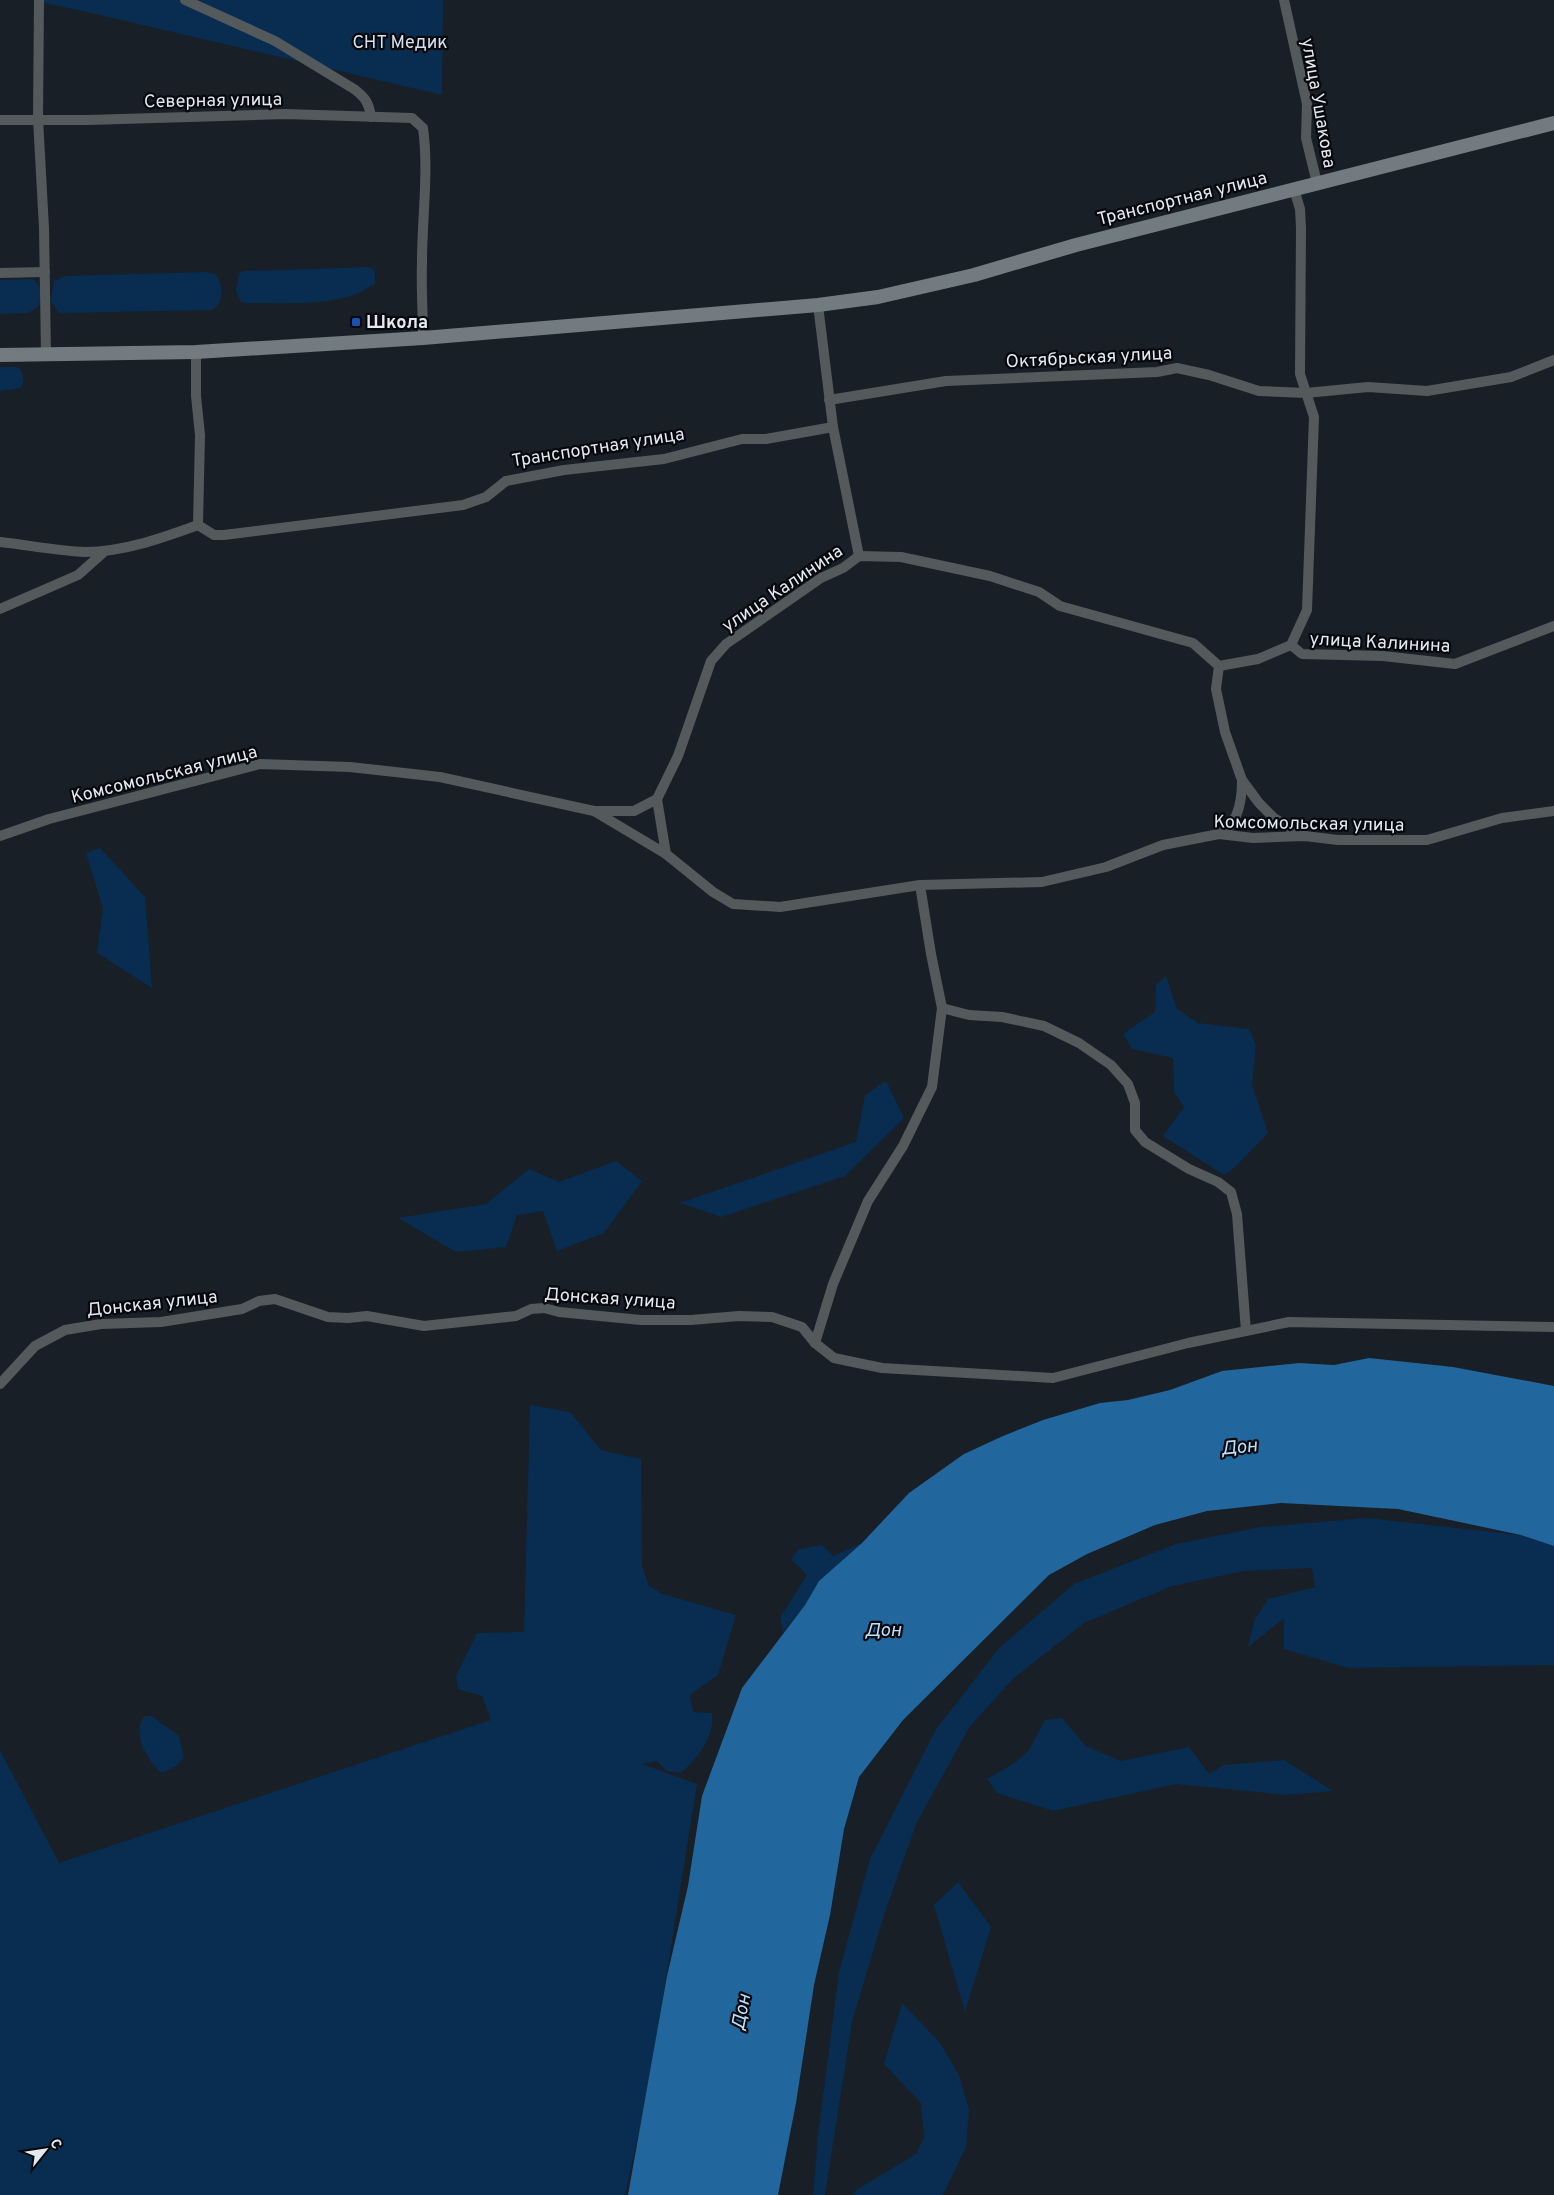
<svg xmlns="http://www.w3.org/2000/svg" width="1554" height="2195" viewBox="0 0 1554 2195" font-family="Overpass,sans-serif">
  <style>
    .green { fill: #082d50 }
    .water { fill: #21679d }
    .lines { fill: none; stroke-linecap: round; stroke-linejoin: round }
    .minor { stroke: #54595c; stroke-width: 10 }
    .secondary { stroke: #727b7f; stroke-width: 14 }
    .transit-dot { fill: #1a4fb4; stroke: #06080c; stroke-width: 2 }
    .labels { text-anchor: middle; stroke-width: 4.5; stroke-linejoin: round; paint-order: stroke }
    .park-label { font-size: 18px; fill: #d2e0f1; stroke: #06080c }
    .street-label { font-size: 18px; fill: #e4e9ef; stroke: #06080c }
    .poi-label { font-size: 18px; font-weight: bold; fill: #e4e9ef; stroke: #06080c; text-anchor: start }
    .water-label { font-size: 19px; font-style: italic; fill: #bddffe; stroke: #06080c }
  </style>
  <rect width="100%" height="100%" fill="#181f27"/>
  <g class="green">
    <path d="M31,0h412l-1,95 -355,-83z"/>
    <path d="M370,267l5,4v12c-32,26 -88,19 -128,20l-6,-1 -5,-11 3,-17 4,-3z"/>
    <path d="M206,272l9,2c8,10 10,29 -3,36l-149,3 -5,-1 -7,-11 3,-20 12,-5z"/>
    <path d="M32,279c11,6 10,18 6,28l-10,6 -28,1v-34z"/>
    <path d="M0,367h17l4,3 3,11 -3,7 -21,3z"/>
    <path d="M100,848l45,49 7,91 -55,-35 6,-45 -17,-55z"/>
    <path d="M1166,976l11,33 21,14 51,6 7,16 -4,40 16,48 -33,34 -11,8 -61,-39 21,-29 -10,-15 -1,-34 -41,-9 -9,-15 32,-22 1,-27z"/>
    <path d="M886,1081l18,37 -59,58 -124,41 -41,-14 176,-61 9,-47z"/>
    <path d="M616,1161l26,20 -38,52 -47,18 -14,-40 -26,4 -11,32 -50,5 -58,-34 88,-14 43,-35 30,13z"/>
    <path d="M530,1405l40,7 31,38 40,9 1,107 7,20 14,8 73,21 -18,60 -28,20 3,17 19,1c3,24 -14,45 -31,60l-15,-2 -9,-10 -15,3 55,20 -48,301 -24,110h-625v-445l59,113 432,-143 -9,-24 -24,-7 -2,-13 21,-43 47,-1z"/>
    <path d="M1366,1518l155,17 33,11v119l-206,3 -64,-19v-31l-36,29 7,-28 13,-20 47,-12 -3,-19 -68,3 -72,15 -88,37 -70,55 -44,48 -54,98 -33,94 -31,104 -27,173h-12l5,-60 21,-163 31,-113 66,-130 64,-82 74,-63 102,-40 85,-17z"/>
    <path d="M862,1543l-43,38 -14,24 -22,27 -3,-14 27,-43 -16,-16 8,-10 23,-4 11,11z"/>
    <path d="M145,1716h7l27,20 5,22 -8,8 -14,7c-14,-11 -32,-41 -17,-57z"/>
    <path d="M1062,1718l24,28 35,15 68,-14 20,27 15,-9 60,-5 49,31 -47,4 -110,-11 -123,27 -56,-18 -10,-14 29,-17 13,-12 16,-30z"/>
    <path d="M958,1882l33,45 -26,85 -31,-107z"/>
    <path d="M902,2003l38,40 19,32 10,35 -3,37 -23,48h-90l3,-5 60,-36 8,-16 -3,-35 -37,-39z"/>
  </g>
  <path class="water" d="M1369,1358l84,9 101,19v160l-33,-11 -123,-26 -117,-6 -74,8 -52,14 -68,29 -38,21 -146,145 -44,57 -15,52 -14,86 -16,70 -18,118 -18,92h-150l39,-219 21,-90 14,-90 40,-108 63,-83 14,-24 43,-38 47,-50 55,-39 39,-18 40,-16 57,-17 28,-3 42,-10 52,-19 77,-8 35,2z"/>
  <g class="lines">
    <g class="minor">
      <path d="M39,0l-1,119 6,109 2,126"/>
      <path d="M185,0l90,41 79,48c11,8 15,14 17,28"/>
      <path d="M1284,0l23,104 -1,34 11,45"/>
      <path d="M0,120h88l197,-6 127,4 11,10c6,44 -1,89 -1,134 -1,25 1,51 1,76"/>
      <path d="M1294,189l6,20 1,19 -1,146 14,43 -7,193 -16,35 -33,14 -39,7 -3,23 9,43 17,48 17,23 15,15 30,18"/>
      <path d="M0,273l45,-1"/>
      <path d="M818,305l15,122 26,129"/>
      <path d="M196,352v44l4,39 -2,90"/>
      <path d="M829,400l117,-19 211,-9 20,-4 32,7 50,16 47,2 62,-6 59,4 84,-14 43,-17"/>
      <path d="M198,525l16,10h10l239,-30 23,-8 20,-16 58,-11 100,-11 78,-20h24l67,-12"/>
      <path d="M0,542c28,3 57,9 85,10 39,0 77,-14 113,-27"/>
      <path d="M0,609l78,-34 27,-24"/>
      <path d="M1291,645l11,9 81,2 72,8 99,-38"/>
      <path d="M657,799l9,55"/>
      <path d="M595,811h39l23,-12 21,-43 33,-95 15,-17 95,-66 22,-10 16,-12 42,1 89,19 49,16 21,14 133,37 26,23"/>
      <path d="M1219,834c20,-9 23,-35 23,-54"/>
      <path d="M0,836l49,-17 211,-55 90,3 90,10 154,34 72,43 47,38 20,12 47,3 140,-22 122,-3 64,-15 57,-22 56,-11 34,4 52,-2 33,4h89l75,-22 52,-7"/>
      <path d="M942,1008l27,7 33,2 42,9 35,17 32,22 17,19 7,19v27l10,12 44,27 29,13 13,10 6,22 9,117"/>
      <path d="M815,1343l18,-59 35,-83 35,-55 29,-59 10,-79 -11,-54 -11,-69"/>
      <path d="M0,1384l35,-38 30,-16 36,-6 60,-2 81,-13 17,-8 16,-2 53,18 20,1 19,-2 57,10 92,-10 15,-7 13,-1 15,4 82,8h50l48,-4 33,1 30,10 13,16 19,15 48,10 171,10 135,-35 101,-21 265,5"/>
    </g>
    <path class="secondary" d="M0,355l196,-3 227,-14 395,-33 60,-8 96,-22 102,-30 478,-122"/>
  </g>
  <rect class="transit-dot" x="351" y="317" width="10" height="10" rx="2.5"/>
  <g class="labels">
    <g class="park-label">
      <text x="400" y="48">СНТ Медик</text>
    </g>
    <g class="street-label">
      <text transform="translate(213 100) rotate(-1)" y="6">Северная улица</text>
      <text transform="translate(1319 103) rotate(80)" y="6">улица Ушакова</text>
      <text transform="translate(1182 198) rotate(-14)" y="6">Транспортная улица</text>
      <text transform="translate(1089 357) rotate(-3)" y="6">Октябрьская улица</text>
      <text transform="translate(598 447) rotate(-9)" y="6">Транспортная улица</text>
      <text transform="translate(782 588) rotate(-34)" y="6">улица Калинина</text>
      <text transform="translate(1380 642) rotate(3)" y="6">улица Калинина</text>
      <text transform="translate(164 774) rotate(-14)" y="6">Комсомольская улица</text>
      <text transform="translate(1309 823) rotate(1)" y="6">Комсомольская улица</text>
      <text transform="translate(610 1298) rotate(4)" y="6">Донская улица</text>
      <text transform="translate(152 1303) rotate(-6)" y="6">Донская улица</text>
    </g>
    <g class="poi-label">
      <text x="366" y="328">Школа</text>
    </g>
    <g class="water-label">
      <text transform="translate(1239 1446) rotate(-6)" y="7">Дон</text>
      <text x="883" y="1636">Дон</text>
      <text transform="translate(740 2012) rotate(-79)" y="7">Дон</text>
    </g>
  </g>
  <g transform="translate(45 2150) rotate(60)" stroke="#06080c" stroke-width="4" paint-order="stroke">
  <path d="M0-4L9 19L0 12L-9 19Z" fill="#e4e9ef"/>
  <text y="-8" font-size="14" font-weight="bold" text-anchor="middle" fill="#e4e9ef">С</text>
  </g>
</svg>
